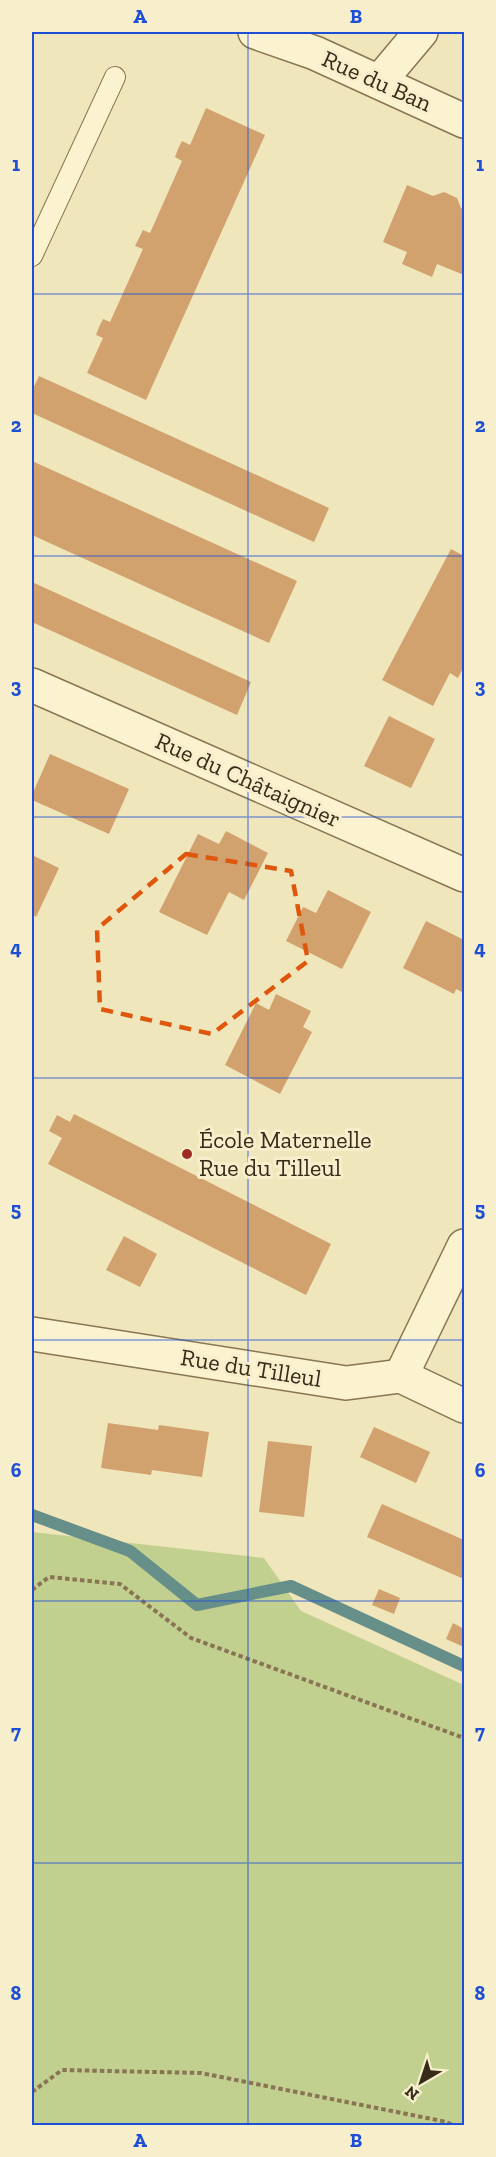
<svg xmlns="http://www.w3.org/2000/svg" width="496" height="2157" viewBox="0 0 496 2157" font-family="'Zilla Slab',serif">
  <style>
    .green { fill: #c1cf8f }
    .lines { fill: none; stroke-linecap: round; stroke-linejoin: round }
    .stream { stroke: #678f89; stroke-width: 12 }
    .building { fill: #d1a16e }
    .lane-casing { stroke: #897554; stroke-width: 22 }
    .street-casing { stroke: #897554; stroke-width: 36 }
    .path { stroke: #897554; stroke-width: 4; stroke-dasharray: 4.5 3; stroke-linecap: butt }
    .lane { stroke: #fbf2cf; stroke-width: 20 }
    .street { stroke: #fbf2cf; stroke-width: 33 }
    .marked { fill: none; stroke: #df570d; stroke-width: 4.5; stroke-dasharray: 12 8; stroke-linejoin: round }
    .grid { fill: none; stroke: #1d4ed8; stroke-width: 1.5; stroke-opacity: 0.55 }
    .poi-dot { fill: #9c2b20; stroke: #f7efcb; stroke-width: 2 }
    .labels { text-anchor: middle; stroke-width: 6; stroke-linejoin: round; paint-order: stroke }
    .street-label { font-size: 24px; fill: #372b1a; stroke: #f7efcb }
    .poi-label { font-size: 24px; fill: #372b1a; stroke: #f7efcb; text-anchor: start }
    .neatline { fill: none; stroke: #1d4ed8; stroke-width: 2 }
    .grid-label { font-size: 20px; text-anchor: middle; font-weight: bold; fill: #1d4ed8 }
  </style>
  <rect width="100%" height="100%" fill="#f0e6bb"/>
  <path class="green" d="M32,1532l232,26 37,53 163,74v440h-432z"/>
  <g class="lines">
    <path class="stream" d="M32,1515l98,36 67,54 94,-19 173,80"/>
  </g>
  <g class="building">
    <path d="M206,108l59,27 -119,265 -59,-27 16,-35 -7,-3 3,-8 4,-8 7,3 33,-73 -8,-3 8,-16 7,3 32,-72 -7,-4 3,-8 4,-8 8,4z"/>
    <path d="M407,185l26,11 11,-4 13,6 4,10 3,1v66l-27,-11 -5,13 -30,-13 5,-12 -24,-10z"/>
    <path d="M39,376l290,132 -15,34 -282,-129v-22z"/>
    <path d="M32,461l265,120 -28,62 -237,-108z"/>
    <path d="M451,549l13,7v110l-6,12 -8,-5 -17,33 -51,-26z"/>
    <path d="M32,582l219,100 -14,33 -205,-93z"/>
    <path d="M389,716l46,23 -24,49 -47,-22z"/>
    <path d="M50,754l79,35 -20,45 -77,-34v-5z"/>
    <path d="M226,831l42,22 -24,47 -15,-8 -22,43 -48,-23 39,-78 21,10z"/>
    <path d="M32,855l27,13 -23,49 -4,-3z"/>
    <path d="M328,890l43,22 -29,57 -56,-28 17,-34 13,6z"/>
    <path d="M426,921l38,19v53l-8,-4 -2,5 -51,-26z"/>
    <path d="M276,994l35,17 -8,16 9,5 -32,62 -55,-29 31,-62 13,7z"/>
    <path d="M74,1114l257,130 -25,51 -258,-131 14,-26 -13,-7 8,-16 13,7z"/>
    <path d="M124,1236l33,18 -17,33 -34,-17z"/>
    <path d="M108,1423l50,7 1,-5 50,7 -7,45 -50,-7 -1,5 -50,-7z"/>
    <path d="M374,1427l56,25 -14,31 -56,-26z"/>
    <path d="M268,1441l44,5 -8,71 -45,-5z"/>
    <path d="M382,1504l82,36v39l-97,-42z"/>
    <path d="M379,1589l21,9 -6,16 -22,-9z"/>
    <path d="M453,1623l11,6v18l-18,-8z"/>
  </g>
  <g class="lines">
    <g class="lane-casing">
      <path id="lane" d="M32,256l83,-179"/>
    </g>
    <g class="street-casing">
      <g id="street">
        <path d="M255,32l60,21 149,68"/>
        <path d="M379,82l42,-50"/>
        <path d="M32,685l432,190"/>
        <path d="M32,1334l314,49 55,-7 63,30"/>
        <path d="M401,1376l63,-130"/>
      </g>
    </g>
    <g class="path">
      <path d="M32,1590l17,-13 71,7 71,54 273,100"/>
      <path d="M32,2092l30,-22 139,3 241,48 15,5"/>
    </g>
    <use href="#lane" class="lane"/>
    <use href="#street" class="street"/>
  </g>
  <path class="marked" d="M186,854l105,17 17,90 -96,73 -112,-25 -3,-80z"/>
  <path class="grid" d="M248,32v2094M32,294h432M32,556h432M32,817h432M32,1078h432M32,1340h432M32,1601h432M32,1863h432"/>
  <circle class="poi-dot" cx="187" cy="1154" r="6"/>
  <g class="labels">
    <g class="street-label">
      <text transform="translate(377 81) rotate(24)" y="8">Rue du Ban</text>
      <text transform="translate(248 780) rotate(24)" y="8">Rue du Châtaignier</text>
      <text transform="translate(251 1368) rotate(9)" y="8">Rue du Tilleul</text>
    </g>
    <g class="poi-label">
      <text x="199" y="1148">École Maternelle<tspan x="199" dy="28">Rue du Tilleul</tspan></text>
    </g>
  </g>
  <rect width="496" height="2157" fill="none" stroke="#f7efcb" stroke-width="66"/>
  <g transform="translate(421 2082) rotate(219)" stroke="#f7efcb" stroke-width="4.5" paint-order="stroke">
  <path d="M0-4.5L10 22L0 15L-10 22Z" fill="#372b1a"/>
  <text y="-9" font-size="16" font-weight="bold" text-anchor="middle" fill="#372b1a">N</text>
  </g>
  <rect x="33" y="33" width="430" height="2091" class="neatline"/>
  <g class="grid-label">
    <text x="140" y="23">A</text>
    <text x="356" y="23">B</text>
    <text x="16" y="171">1</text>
    <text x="480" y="171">1</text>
    <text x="16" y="432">2</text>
    <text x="480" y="432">2</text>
    <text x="16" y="693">3</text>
    <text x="480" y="693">3</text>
    <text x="16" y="955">4</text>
    <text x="480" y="955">4</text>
    <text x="16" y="1216">5</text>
    <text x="480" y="1216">5</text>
    <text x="16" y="1477">6</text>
    <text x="480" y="1477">6</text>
    <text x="16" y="1739">7</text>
    <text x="480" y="1739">7</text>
    <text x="16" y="2000">8</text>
    <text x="480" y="2000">8</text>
    <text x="140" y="2147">A</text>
    <text x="356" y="2147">B</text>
  </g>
</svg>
